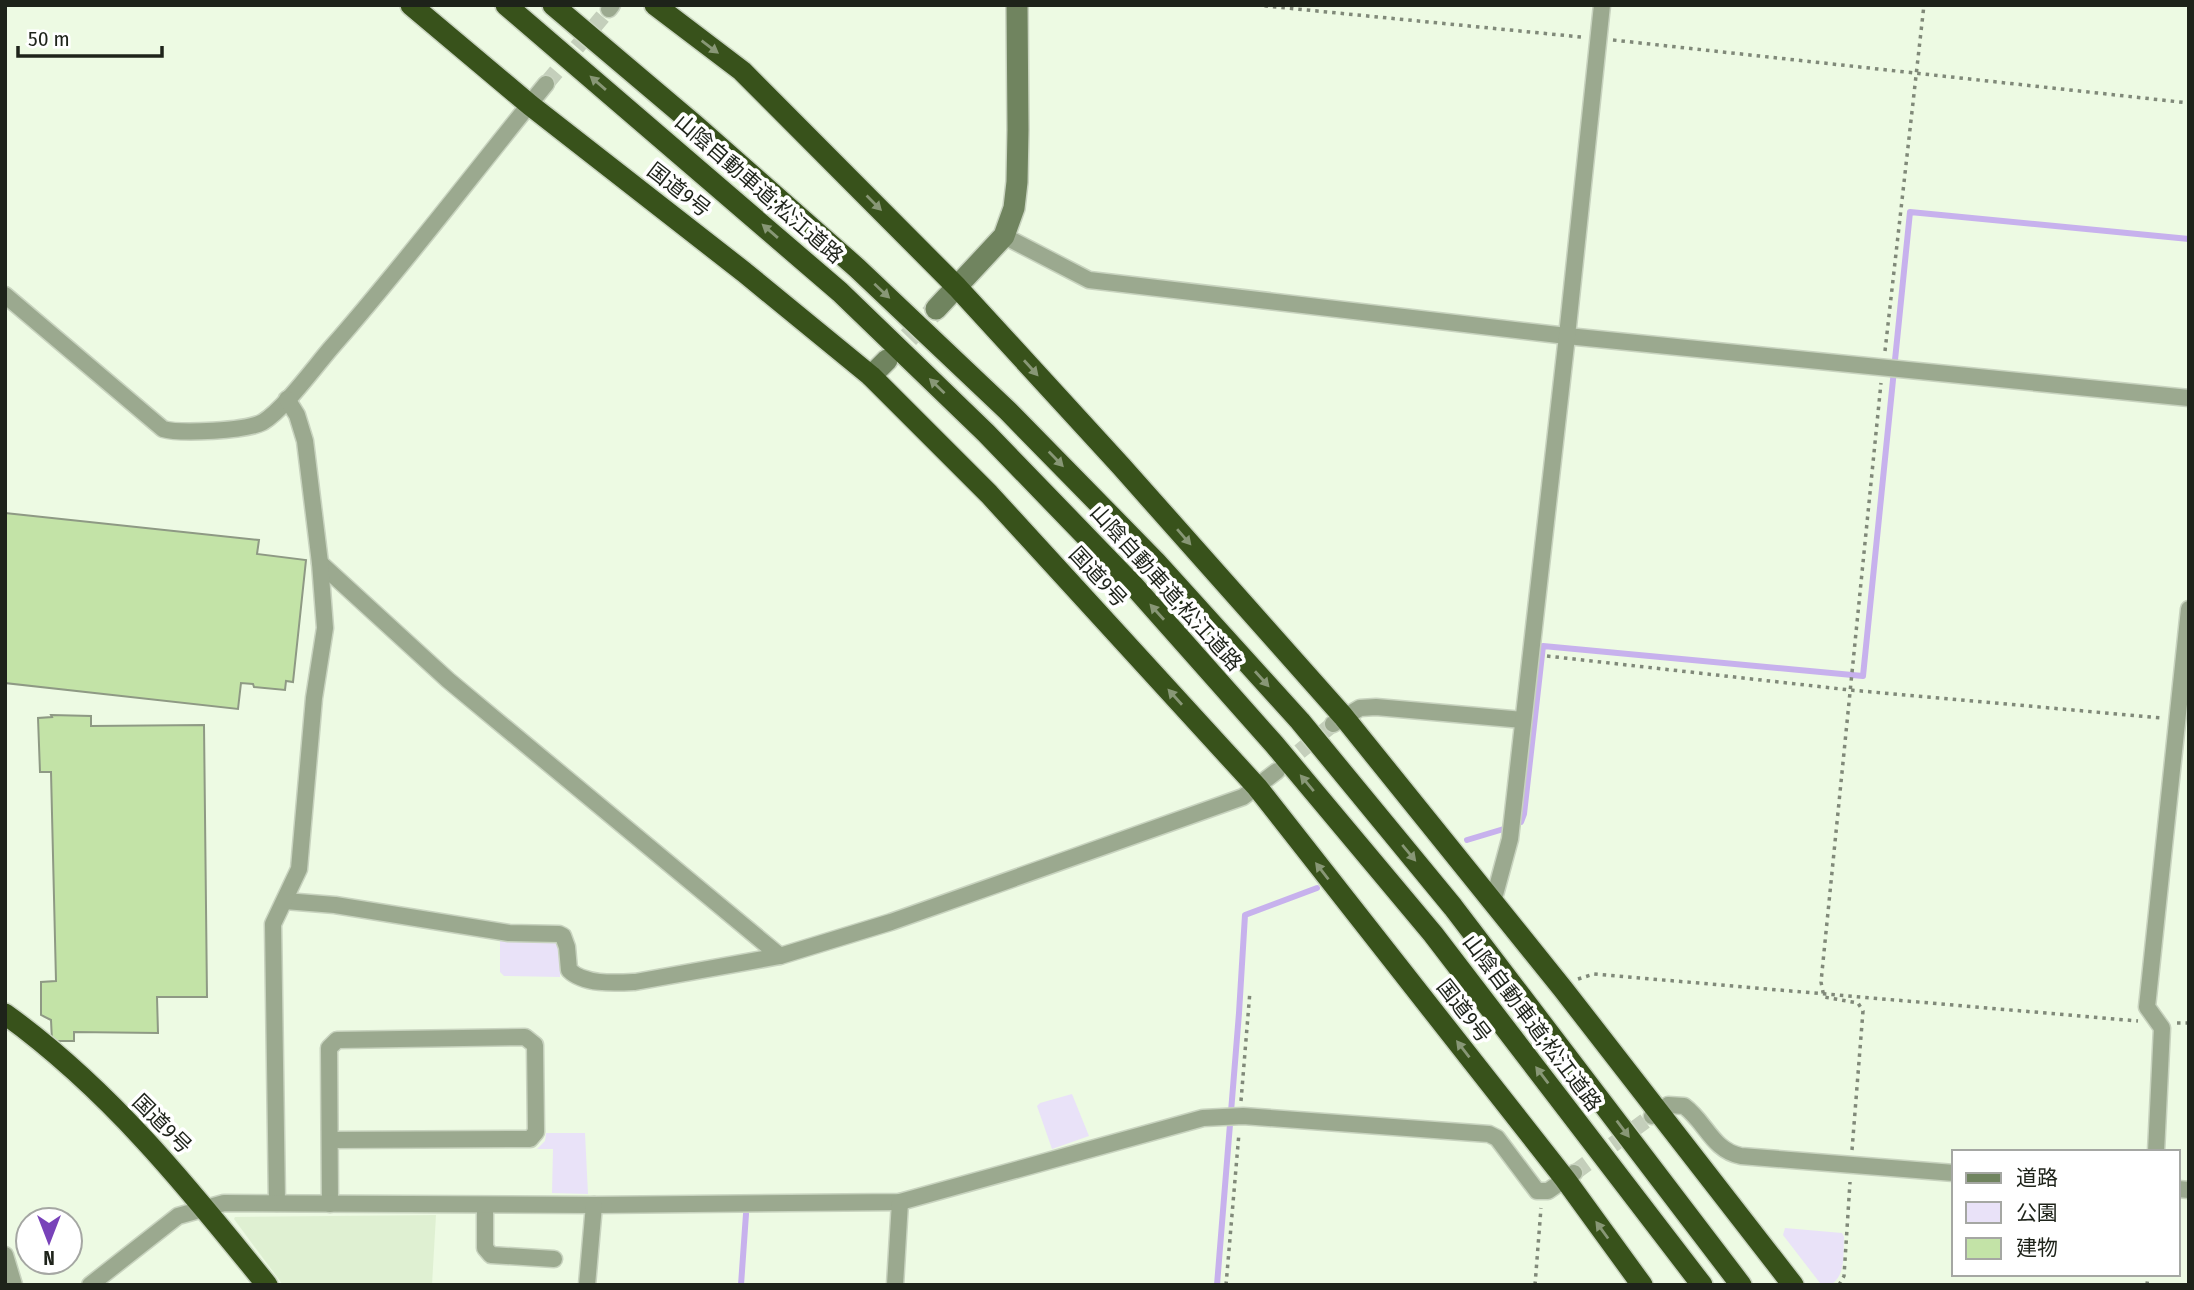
<svg xmlns="http://www.w3.org/2000/svg" width="2194" height="1290" viewBox="0 0 2194 1290" font-family="'Fira Sans Condensed','Noto Sans JP',sans-serif">
  <style>
    .built { fill: #dff0d2 }
    .green { fill: #e9e2f8 }
    .lines { fill: none; stroke-linecap: round; stroke-linejoin: round }
    .stream { stroke: #c7b1ed; stroke-width: 6 }
    .building { fill: #c3e3a7; stroke: #8e9984; stroke-width: 2 }
    .street-tunnel { stroke: #c4cfbb; stroke-width: 16; stroke-dasharray: 16 8; stroke-linecap: butt }
    .secondary-tunnel { stroke: #c4cfbb; stroke-width: 21; stroke-dasharray: 21 10; stroke-linecap: butt }
    .street-casing { stroke: #c8d3bf; stroke-width: 19 }
    .secondary-casing { stroke: #c8d3bf; stroke-width: 24 }
    .highway-casing { stroke: #c8d3bf; stroke-width: 24 }
    .path { stroke: #808979; stroke-width: 3.5; stroke-dasharray: 3.5 5; stroke-linecap: butt }
    .street { stroke: #9ba98f; stroke-width: 16 }
    .secondary { stroke: #70845f; stroke-width: 21 }
    .highway { stroke: #38521b; stroke-width: 21 }
    .oneway { fill: #889776 }
    .labels { text-anchor: middle; stroke-width: 7; stroke-linejoin: round; paint-order: stroke }
    .street-label { font-size: 21px; fill: #1e231a; stroke: #fff }
  </style>
  <rect width="100%" height="100%" fill="#edfae3"/>
  <path class="built" d="M436,1215l-4,70h-149l-49,-66 1,-2z"/>
  <g class="green">
    <path d="M500,939h55l6,6 -1,32 -56,-1 -4,-4z"/>
    <path d="M1072,1094l17,42 -37,13 -15,-43 3,-3z"/>
    <path d="M546,1133h39l3,61 -36,-1 1,-44h-16l8,-8z"/>
    <path d="M1785,1228l57,5 2,4c-1,17 2,37 -12,47l-12,-1 -37,-48z"/>
  </g>
  <g class="lines">
    <g class="stream">
      <path d="M1521,822l3,-8 19,-168 320,30 47,-464 279,27"/>
      <path d="M1467,840l40,-12"/>
      <path d="M741,1285l5,-71"/>
      <path d="M1217,1285l22,-272 6,-98 72,-27"/>
    </g>
  </g>
  <g class="building">
    <path d="M5,513l254,27 -2,14 49,6 -13,122 -7,-1 -1,9 -31,-3 -1,-3 -12,-1 -3,26 -233,-26z"/>
    <path d="M51,715l40,1v10l113,-1 3,272h-50l1,36 -84,-1v9h-22l-1,-21 -10,-5v-33l15,-1 -5,-209h-11l-2,-54 14,-1z"/>
  </g>
  <g class="lines">
    <g class="street-tunnel">
      <path d="M546,84l63,-75"/>
      <path d="M1281,767l52,-43"/>
      <path d="M1574,1173l78,-57"/>
    </g>
    <path class="secondary-tunnel" d="M887,360l49,-51"/>
    <g class="street-casing">
      <g id="street">
        <path d="M609,9l3,-4"/>
        <path d="M1004,236l85,44 478,56 622,62"/>
        <path d="M5,295l158,134c17,5 84,2 100,-7 20,-12 51,-54 68,-74 75,-85 143,-176 215,-264"/>
        <path d="M320,563l128,117 332,276"/>
        <path d="M1333,724l27,-16 16,-1 147,13"/>
        <path d="M285,901l50,4 174,28 50,1 4,2 4,11 2,23c15,15 46,13 66,12l145,-26 111,-34 352,-125 34,-26"/>
        <path d="M1493,902l17,-63 57,-503 35,-331"/>
        <path d="M1652,1116l16,-11 16,1c22,16 28,44 57,50l213,17"/>
        <path d="M330,1140l200,-1 6,-7 -1,-87 -10,-8 -188,3 -8,8 1,156"/>
        <path d="M2156,1152l6,-124 -15,-21 42,-398"/>
        <path d="M2178,1189l11,1"/>
        <path d="M277,1203l-4,-279 26,-55 15,-171 11,-70 -5,-65 -15,-122 -8,-26 -10,-16"/>
        <path d="M485,1205v43l6,7 63,4"/>
        <path d="M5,1255l9,30"/>
        <path d="M90,1285l88,-69 46,-13 370,2 306,-3 303,-84 40,-2 246,18 8,4 40,53h11l26,-18"/>
        <path d="M587,1285l7,-80"/>
        <path d="M895,1285l5,-83"/>
      </g>
    </g>
    <g class="secondary-casing">
      <g id="secondary">
        <path d="M936,309l68,-73 10,-28 3,-26 1,-52 -1,-125"/>
        <path d="M871,376l16,-16"/>
      </g>
    </g>
    <g class="highway-casing">
      <g id="highway">
        <path d="M411,5l119,100 214,167 127,104 118,118 268,293 308,392 77,106"/>
        <path d="M506,5l334,287 146,141 147,152 141,159 159,190 269,351"/>
        <path d="M553,5l143,121 161,142 151,143 148,151 144,159 153,186 288,378"/>
        <path d="M655,5l87,66 215,216 164,179 222,250 220,273 230,296"/>
        <path d="M5,1014c103,74 183,173 262,271"/>
      </g>
    </g>
    <g class="path">
      <path d="M1256,5l325,32"/>
      <path d="M1613,40l576,63"/>
      <path d="M1885,351l39,-346"/>
      <path d="M1547,656l303,34 312,28"/>
      <path d="M1578,979l16,-5 544,47"/>
      <path d="M2177,1023h12"/>
      <path d="M1241,1101l9,-110"/>
      <path d="M1852,1150l11,-139 -5,-8 -34,-6 -3,-15 60,-599"/>
      <path d="M1226,1285l13,-152"/>
      <path d="M1535,1285l6,-77"/>
      <path d="M1839,1285l5,-9 6,-94"/>
      <path d="M2147,1285l1,-11"/>
    </g>
    <use href="#street" class="street"/>
    <use href="#secondary" class="secondary"/>
    <use href="#highway" class="highway"/>
  </g>
  <defs><path id="oneway-solid" d="M-6-.8H1V-3.2L6.5 0L1 3.2V.8H-6Z" transform="scale(1.75)"/></defs>
  <g class="oneway">
    <use href="#oneway-solid" transform="translate(710 47) rotate(37)"/>
    <use href="#oneway-solid" transform="translate(598 83) rotate(-139)"/>
    <use href="#oneway-solid" transform="translate(874 203) rotate(45)"/>
    <use href="#oneway-solid" transform="translate(770 231) rotate(-139)"/>
    <use href="#oneway-solid" transform="translate(882 291) rotate(43)"/>
    <use href="#oneway-solid" transform="translate(1031 368) rotate(48)"/>
    <use href="#oneway-solid" transform="translate(937 386) rotate(-136)"/>
    <use href="#oneway-solid" transform="translate(1056 459) rotate(46)"/>
    <use href="#oneway-solid" transform="translate(1184 537) rotate(49)"/>
    <use href="#oneway-solid" transform="translate(1157 612) rotate(-132)"/>
    <use href="#oneway-solid" transform="translate(1262 679) rotate(48)"/>
    <use href="#oneway-solid" transform="translate(1175 697) rotate(-132)"/>
    <use href="#oneway-solid" transform="translate(1307 783) rotate(-130)"/>
    <use href="#oneway-solid" transform="translate(1409 853) rotate(50)"/>
    <use href="#oneway-solid" transform="translate(1322 871) rotate(-128)"/>
    <use href="#oneway-solid" transform="translate(1463 1049) rotate(-128)"/>
    <use href="#oneway-solid" transform="translate(1542 1075) rotate(-127)"/>
    <use href="#oneway-solid" transform="translate(1623 1129) rotate(53)"/>
    <use href="#oneway-solid" transform="translate(1602 1230) rotate(-126)"/>
  </g>
  <g class="labels">
    <g class="street-label">
      <text transform="translate(759 189) rotate(41)" y="7">山陰自動車道;松江道路</text>
      <text transform="translate(679 190) rotate(38)" y="7">国道9号</text>
      <text transform="translate(1098 577) rotate(47)" y="7">国道9号</text>
      <text transform="translate(1166 588) rotate(48)" y="7">山陰自動車道;松江道路</text>
      <text transform="translate(1464 1011) rotate(52)" y="7">国道9号</text>
      <text transform="translate(1532 1023) rotate(53)" y="7">山陰自動車道;松江道路</text>
      <text transform="translate(162 1124) rotate(45)" y="7">国道9号</text>
    </g>
  </g>
  <rect width="2194" height="1290" fill="none" stroke="#1e231a" stroke-width="14"/>
  <rect x="1952" y="1150" width="228" height="126" fill="#ffffff" stroke="#a5a7a3" stroke-width="2"/>
  <rect x="1966" y="1173" width="35" height="10" fill="#70845f" stroke="#a5a7a3" stroke-width="2"/>
  <text x="2016" y="1185" font-size="21" fill="#1e231a">道路</text>
  <rect x="1966" y="1202" width="35" height="21" fill="#e9e2f8" stroke="#a5a7a3" stroke-width="2"/>
  <text x="2016" y="1220" font-size="21" fill="#1e231a">公園</text>
  <rect x="1966" y="1238" width="35" height="21" fill="#c3e3a7" stroke="#a5a7a3" stroke-width="2"/>
  <text x="2016" y="1255" font-size="21" fill="#1e231a">建物</text>
  <g transform="translate(49 1241) rotate(180)"><circle r="33" fill="#ffffff" stroke="#a5a7a3" stroke-width="2"/>
  <path d="M0-5L12 26L0 18L-12 26Z" fill="#7842b9"/>
  <text y="-10" font-size="19" font-weight="bold" text-anchor="middle" fill="#1e231a">N</text>
  </g>
  <path d="M18 46v10h144v-10" fill="none" stroke="#1e231a" stroke-width="3.5"/>
  <text x="28" y="46" font-size="21" fill="#1e231a" stroke="#ffffff" stroke-width="5" paint-order="stroke">50 m</text>
</svg>
